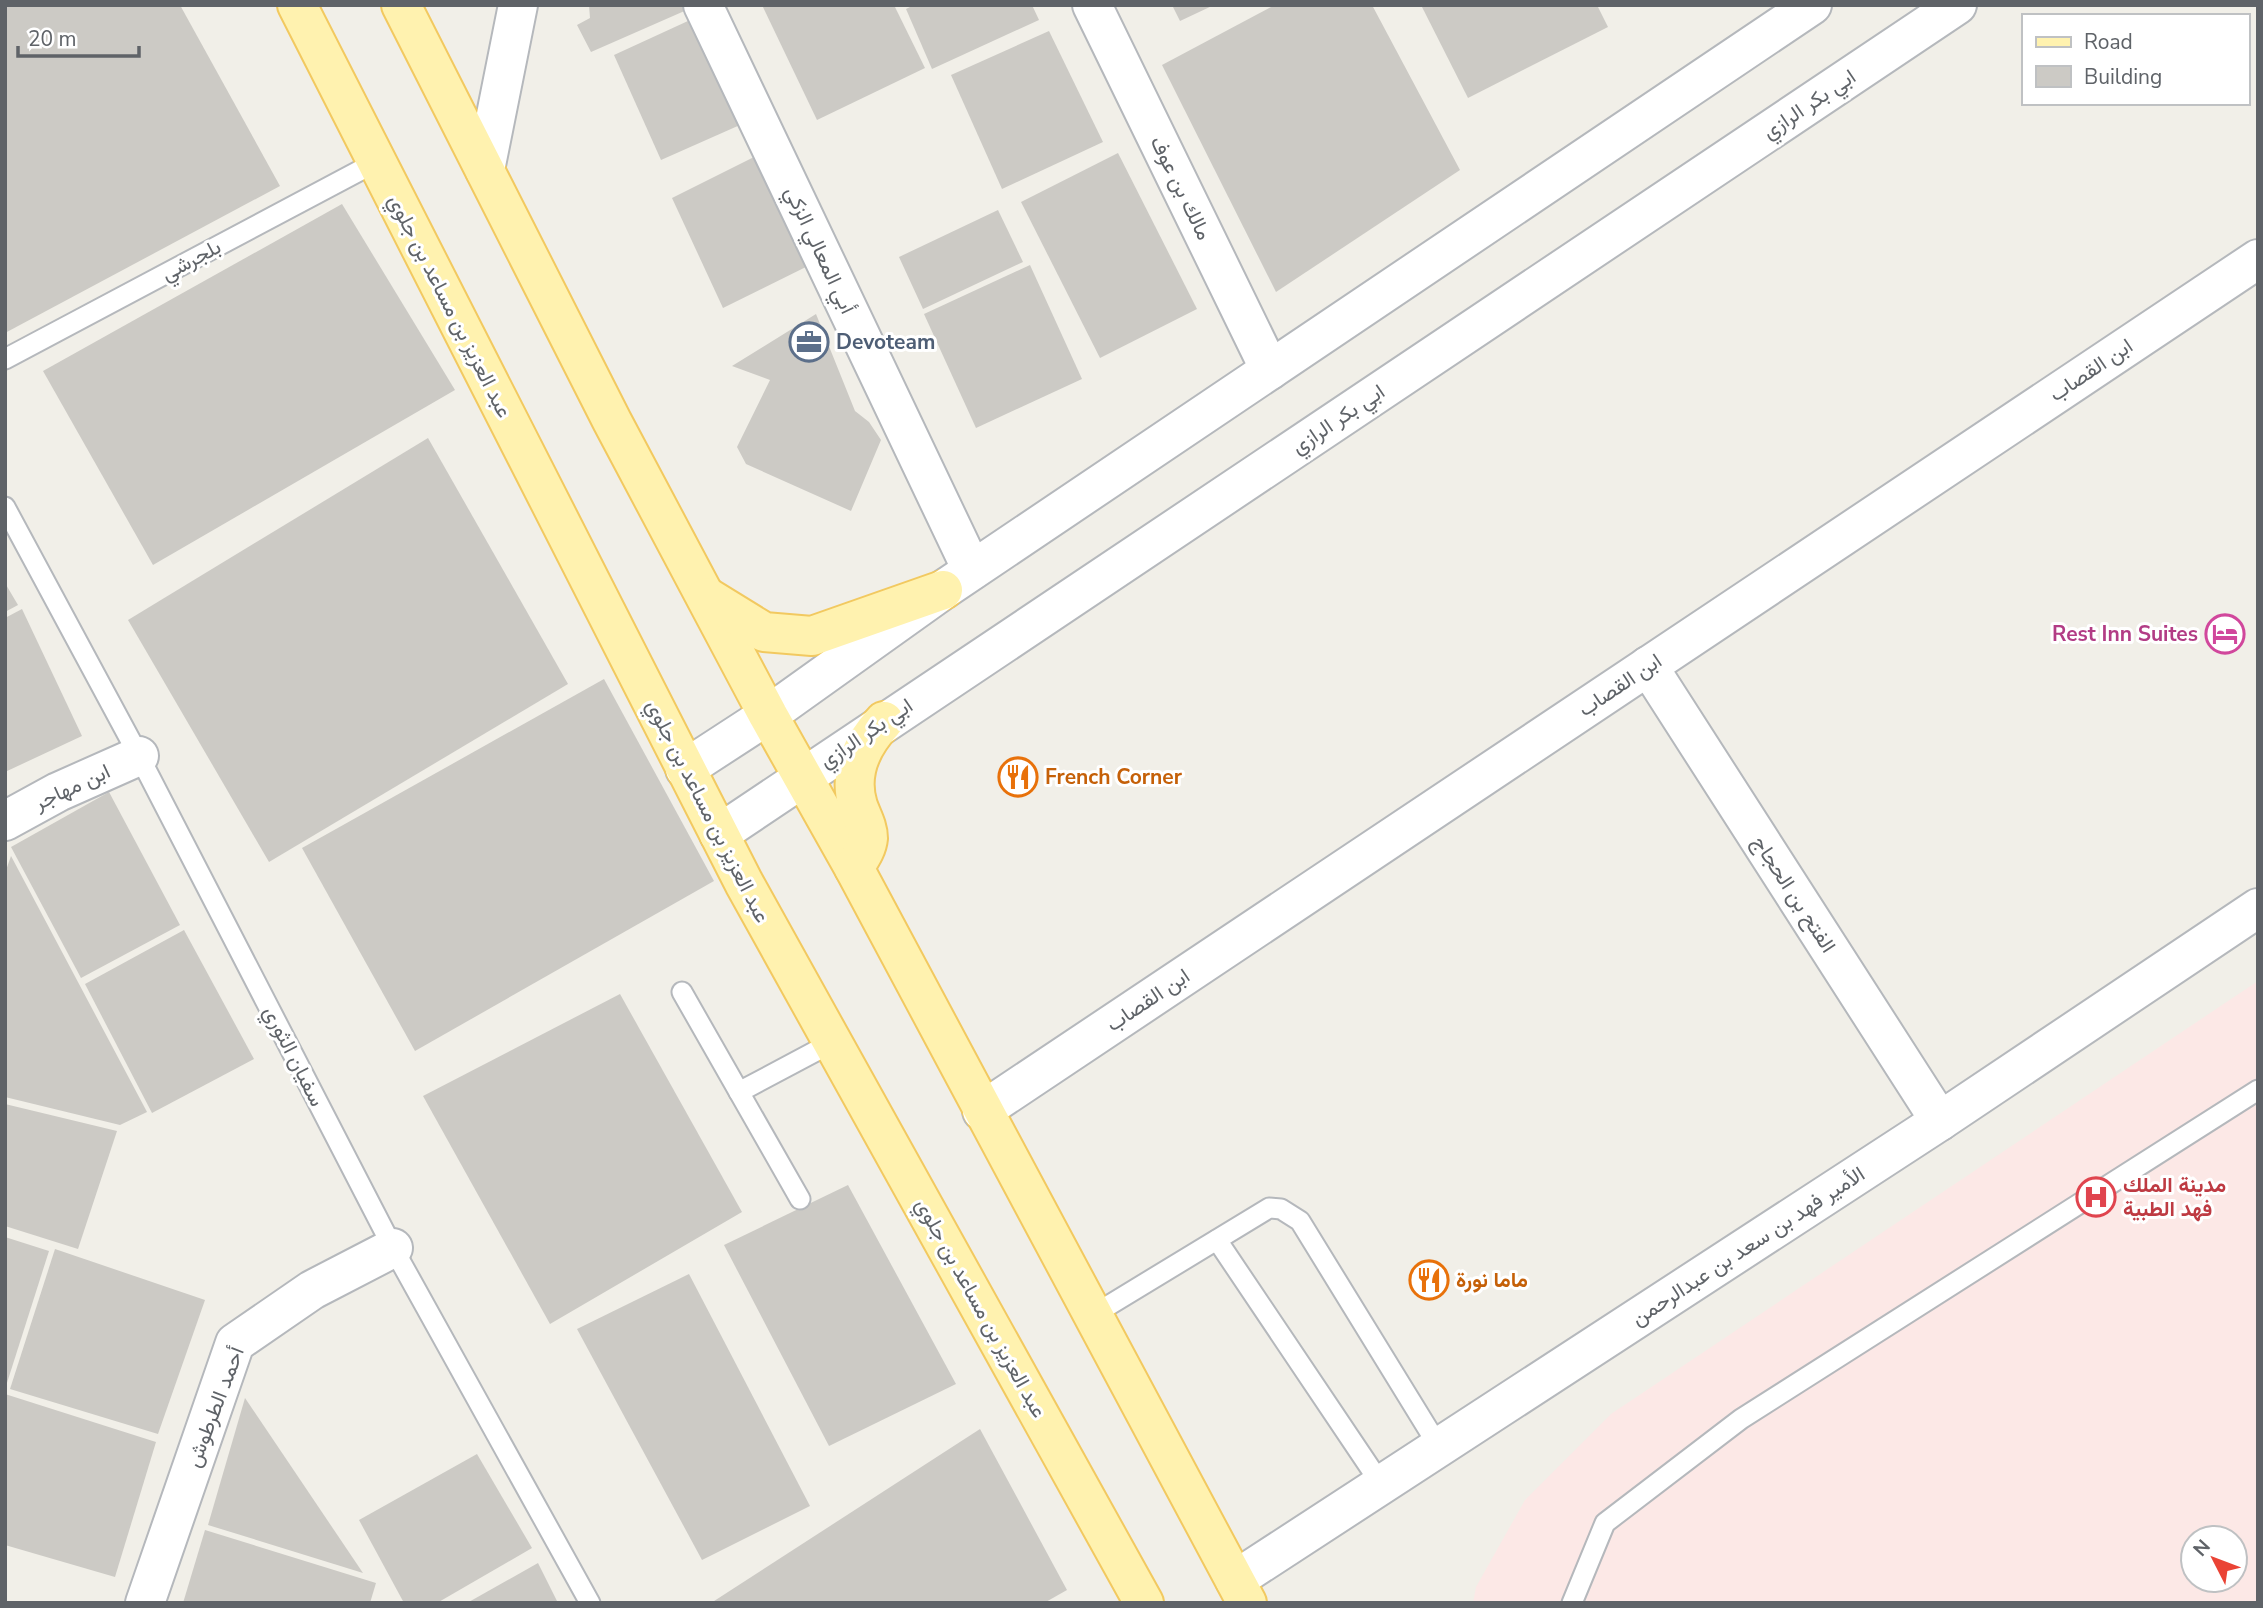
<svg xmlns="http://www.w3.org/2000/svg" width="2263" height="1608" viewBox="0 0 2263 1608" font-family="'Nunito Sans',Vazirmatn,sans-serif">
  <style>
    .medical { fill: #fce8e6; fill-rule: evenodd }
    .building { fill: #cccac5 }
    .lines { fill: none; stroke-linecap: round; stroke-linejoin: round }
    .service-casing { stroke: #b5b8bc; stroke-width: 23 }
    .minor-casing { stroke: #b5b8bc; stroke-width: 42 }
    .tertiary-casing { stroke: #b5b8bc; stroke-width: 42 }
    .primary-casing { stroke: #f2c960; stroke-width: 42 }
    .service { stroke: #fff; stroke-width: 19 }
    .minor { stroke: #fff; stroke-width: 38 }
    .tertiary { stroke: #fff; stroke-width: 38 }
    .primary { stroke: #fff2af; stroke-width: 38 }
    .labels { text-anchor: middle; stroke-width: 6; stroke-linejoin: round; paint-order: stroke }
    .street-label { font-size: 21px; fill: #5f6368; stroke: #fff }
    .service-label { font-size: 21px; font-weight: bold; fill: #4e5e75; stroke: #fff; text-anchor: start }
    .hotel-label { font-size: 21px; font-weight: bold; fill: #b23c85; stroke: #fff; text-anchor: end }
    .food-label { font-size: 21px; font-weight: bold; fill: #c56008; stroke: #fff; text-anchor: start }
    .health-label { font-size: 21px; font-weight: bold; fill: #be3a42; stroke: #fff; text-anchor: start }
  </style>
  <rect width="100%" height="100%" fill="#f1efe8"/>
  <path class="medical" d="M2258,981v622h-785l3,-16 49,-87 86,-86zM2193,1538h42v42h-42z"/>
  <g class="building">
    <path d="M5,5h175l100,181 -275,147z"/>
    <path d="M589,5h98l2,4 -98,43 -14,-27 13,-7z"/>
    <path d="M762,5h132l31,63 -108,52z"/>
    <path d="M914,5h118l7,15 -107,49 -26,-60z"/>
    <path d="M1172,5h42l-34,16z"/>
    <path d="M1275,5h97l88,165 -184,122 -114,-227z"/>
    <path d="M1421,5h176l11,22 -140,71z"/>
    <path d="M701,15l48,106 -88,39 -47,-105z"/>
    <path d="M1049,31l54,111 -101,47 -51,-114z"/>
    <path d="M776,146l44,114 -97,48 -51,-110z"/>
    <path d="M1118,153l79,156 -97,49 -79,-156z"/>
    <path d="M342,204l113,186 -302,175 -110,-194z"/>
    <path d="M998,210l25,52 -100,47 -24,-52z"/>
    <path d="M1030,265l52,114 -106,49 -52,-114z"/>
    <path d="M816,314l39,97 14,11 12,18 -30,71 -105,-47 -9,-17 33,-67 -38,-14z"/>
    <path d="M428,438l140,246 -299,178 -141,-242z"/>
    <path d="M5,583l13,22 -13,7z"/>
    <path d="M22,609l60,127 -77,36v-154z"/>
    <path d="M604,679l110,202 -299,170 -113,-203z"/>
    <path d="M109,792l71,133 -99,53 -70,-131z"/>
    <path d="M11,856l136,256 -27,13 -115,-28v-224z"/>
    <path d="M184,930l70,129 -102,54 -67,-129z"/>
    <path d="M620,994l122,218 -192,112 -127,-228z"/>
    <path d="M5,1104l112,27 -39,118 -73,-23z"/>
    <path d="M848,1185l108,199 -127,62 -105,-201z"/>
    <path d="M5,1237l44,14 -43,135h-1z"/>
    <path d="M55,1249l150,51 -47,134 -148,-45z"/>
    <path d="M689,1274l121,232 -108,54 -125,-231z"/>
    <path d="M5,1394l151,48 -41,135 -110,-32z"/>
    <path d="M245,1398l118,175 -155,-48z"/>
    <path d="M980,1429l87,161 -23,13h-333z"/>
    <path d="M477,1454l55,94 -95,55h-33l-45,-83z"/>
    <path d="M205,1530l171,53 -6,20h-187z"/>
    <path d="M538,1563l20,40h-91z"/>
  </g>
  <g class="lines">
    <g class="service-casing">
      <g id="service">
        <path d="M5,359l371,-197"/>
        <path d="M5,507l134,249 254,492 197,355"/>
        <path d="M682,992l57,100 94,-50"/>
        <path d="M739,1092l61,107"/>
        <path d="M1217,1240l164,244"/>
        <path d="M1093,1315l176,-107 12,1 19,12 139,226"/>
        <path d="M1572,1603l33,-80 136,-104 517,-329"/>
      </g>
    </g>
    <g class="minor-casing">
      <g id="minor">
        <path d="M703,5l269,565"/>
        <path d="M1092,5l178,365"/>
        <path d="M485,170l33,-165"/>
        <path d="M1648,666l292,455"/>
        <path d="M5,821l53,-29 81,-36"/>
        <path d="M982,1111l1276,-852"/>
        <path d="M1235,1580l705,-459 318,-213"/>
        <path d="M145,1603l90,-260 77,-53 81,-42"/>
      </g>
    </g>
    <g class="tertiary-casing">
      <g id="tertiary">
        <path d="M685,769l83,-54 175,-125 869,-585"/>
        <path d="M719,834l1238,-829"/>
      </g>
    </g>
    <g class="primary-casing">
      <g id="primary">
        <path d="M297,5l447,878 400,720"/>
        <path d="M401,5l211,416 156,294 86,153 393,735"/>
        <path d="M707,597l57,35 48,4 131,-46"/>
        <path d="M854,868c6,-10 13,-19 14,-30 0,-11 -6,-21 -10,-32 -10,-32 3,-61 26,-85"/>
      </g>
    </g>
    <use href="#service" class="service"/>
    <use href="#minor" class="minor"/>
    <use href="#tertiary" class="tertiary"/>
    <use href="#primary" class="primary"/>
  </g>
  <defs>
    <g id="office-ring" transform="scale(2.0125)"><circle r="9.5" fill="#fff" stroke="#5c6f8a" stroke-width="1.5"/><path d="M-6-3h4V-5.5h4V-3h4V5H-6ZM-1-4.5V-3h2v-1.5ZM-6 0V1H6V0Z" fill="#5c6f8a"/></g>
    <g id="hotel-ring" transform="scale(2.0125)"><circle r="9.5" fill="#fff" stroke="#d1479c" stroke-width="1.5"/><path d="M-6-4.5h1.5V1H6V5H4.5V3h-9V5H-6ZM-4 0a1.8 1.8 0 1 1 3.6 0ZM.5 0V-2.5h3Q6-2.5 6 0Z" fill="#d1479c"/></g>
    <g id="restaurant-ring" transform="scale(2.0125)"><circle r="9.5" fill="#fff" stroke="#e8710a" stroke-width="1.5"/><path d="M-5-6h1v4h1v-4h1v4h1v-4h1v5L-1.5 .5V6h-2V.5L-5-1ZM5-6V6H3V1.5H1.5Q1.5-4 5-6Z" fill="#e8710a"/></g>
    <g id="hospital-ring" transform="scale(2.0125)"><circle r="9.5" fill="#fff" stroke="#e0444e" stroke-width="1.5"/><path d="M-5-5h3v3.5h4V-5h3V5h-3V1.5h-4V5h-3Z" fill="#e0444e"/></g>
  </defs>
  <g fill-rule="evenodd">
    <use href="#office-ring" x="809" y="342"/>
    <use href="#hotel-ring" x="2225" y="634"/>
    <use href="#restaurant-ring" x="1018" y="777"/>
    <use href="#hospital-ring" x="2096" y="1197"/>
    <use href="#restaurant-ring" x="1429" y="1280"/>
  </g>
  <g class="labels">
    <g class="street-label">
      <text transform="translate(1809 104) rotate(-34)" y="7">ابي بكر الرازي</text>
      <text transform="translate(1181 188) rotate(64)" y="7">مالك بن عوف</text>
      <text transform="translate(820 250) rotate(65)" y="7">أبي المعالي الزكي</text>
      <text transform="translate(191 260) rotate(-28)" y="7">بلجرشي</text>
      <text transform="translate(450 306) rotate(63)" y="7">عبد العزيز بن مساعد بن جلوي</text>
      <text transform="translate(2091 370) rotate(-34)" y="7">ابن القصاب</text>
      <text transform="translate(1338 419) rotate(-34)" y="7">ابي بكر الرازي</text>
      <text transform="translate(1620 685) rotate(-34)" y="7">ابن القصاب</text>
      <text transform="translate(866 733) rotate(-34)" y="7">ابي بكر الرازي</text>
      <text transform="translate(72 787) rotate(-25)" y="7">ابن مهاجر</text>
      <text transform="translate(708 811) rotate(63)" y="7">عبد العزيز بن مساعد بن جلوي</text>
      <text transform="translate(1794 894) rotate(57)" y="7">الفتح بن الحجاج</text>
      <text transform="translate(1148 1000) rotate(-34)" y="7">ابن القصاب</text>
      <text transform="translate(294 1056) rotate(63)" y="7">سفيان الثوري</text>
      <text transform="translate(1748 1246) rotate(-33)" y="7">الأمير فهد بن سعد بن عبدالرحمن</text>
      <text transform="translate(981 1308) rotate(61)" y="7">عبد العزيز بن مساعد بن جلوي</text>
      <text transform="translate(215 1407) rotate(-69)" y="7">أحمد الطرطوش</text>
    </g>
    <g class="service-label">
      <text x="836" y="349">Devoteam</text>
    </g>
    <g class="hotel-label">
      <text x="2198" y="641">Rest Inn Suites</text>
    </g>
    <g class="food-label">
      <text x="1045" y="784">French Corner</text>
      <text x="1456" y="1287">ماما نورة</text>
    </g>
    <g class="health-label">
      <text x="2123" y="1192">مدينة الملك<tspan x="2123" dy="24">فهد الطبية</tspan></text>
    </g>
  </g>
  <rect width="2263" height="1608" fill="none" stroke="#5f6368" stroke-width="14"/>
  <rect x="2022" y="14" width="228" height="91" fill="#ffffff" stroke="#bfc1c3" stroke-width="2"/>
  <rect x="2036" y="37" width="35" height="10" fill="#fff2af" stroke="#bfc1c3" stroke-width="2"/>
  <text x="2084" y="49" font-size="21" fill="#5f6368">Road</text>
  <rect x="2036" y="66" width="35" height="21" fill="#cccac5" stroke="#bfc1c3" stroke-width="2"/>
  <text x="2084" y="84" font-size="21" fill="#5f6368">Building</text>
  <g transform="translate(2214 1559) rotate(312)"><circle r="33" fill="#ffffff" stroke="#bfc1c3" stroke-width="2"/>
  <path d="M0-5L12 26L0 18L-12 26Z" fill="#ea4335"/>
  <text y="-10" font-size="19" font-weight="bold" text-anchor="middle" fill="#5f6368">N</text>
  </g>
  <path d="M18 46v10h121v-10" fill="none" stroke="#5f6368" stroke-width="3.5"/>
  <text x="28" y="46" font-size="21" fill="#5f6368" stroke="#ffffff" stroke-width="5" paint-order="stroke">20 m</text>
</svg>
